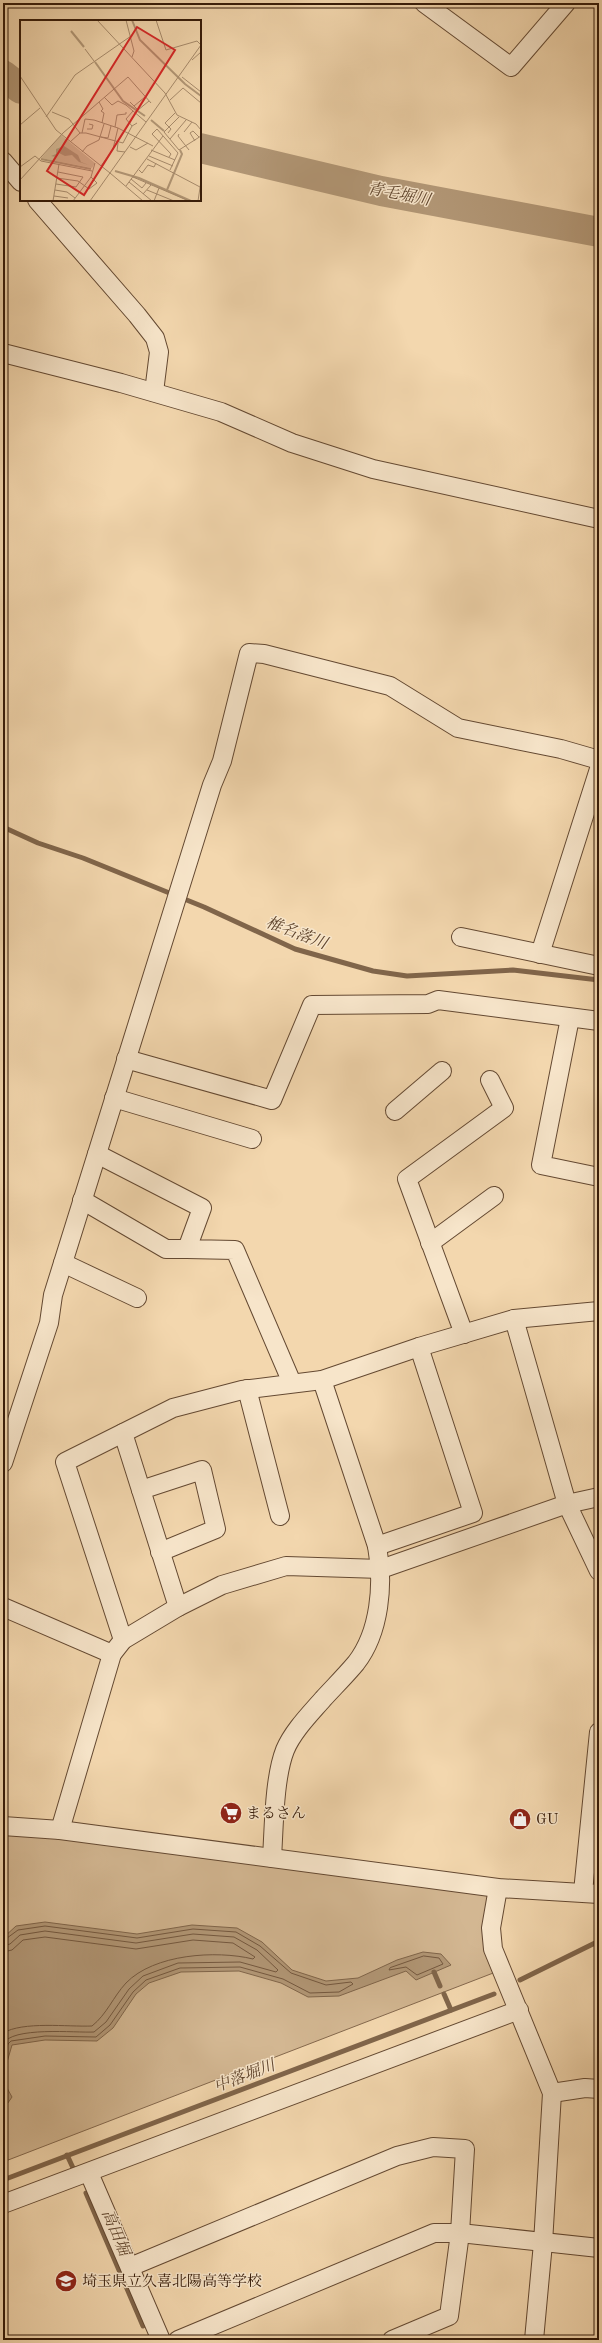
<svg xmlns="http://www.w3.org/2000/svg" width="602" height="2343" viewBox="0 0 602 2343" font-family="'Old Standard TT','Noto Serif JP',serif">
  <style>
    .green { fill: #d3b792; stroke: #84684d }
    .water { fill: #b29776; stroke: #80654a }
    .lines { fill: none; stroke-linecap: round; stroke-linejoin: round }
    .shore { stroke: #74583f; stroke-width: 1 }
    .stream { stroke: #80654a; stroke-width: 5 }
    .river { stroke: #b29776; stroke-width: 30 }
    .minor-casing { stroke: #644932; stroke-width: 20 }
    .minor { stroke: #f7e5ca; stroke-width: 18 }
    .labels { text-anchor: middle; stroke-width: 3; stroke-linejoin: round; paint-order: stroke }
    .poi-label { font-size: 15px; fill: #351a08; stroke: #f7e5ca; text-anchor: start }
    .water-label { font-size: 16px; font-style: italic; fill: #61462e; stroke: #f7e5ca }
    .inset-river { fill: none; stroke: #b29776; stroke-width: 2 }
    .inset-road { fill: none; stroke: #a78b6c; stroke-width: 1 }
    .view { fill: #d62828; fill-opacity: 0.15; stroke: #d62828; stroke-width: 2 }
    .inset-edge { fill: none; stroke: #351a08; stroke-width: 2 }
  </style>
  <rect width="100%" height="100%" fill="#f3d7ae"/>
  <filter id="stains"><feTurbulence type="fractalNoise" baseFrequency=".005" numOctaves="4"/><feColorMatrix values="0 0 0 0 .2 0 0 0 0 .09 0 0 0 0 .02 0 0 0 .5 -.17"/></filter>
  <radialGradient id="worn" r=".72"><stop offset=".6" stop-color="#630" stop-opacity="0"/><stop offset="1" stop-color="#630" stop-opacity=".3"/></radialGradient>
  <path class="green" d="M3,1826l495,62 3,82 -498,192z"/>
  <g class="water">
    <path d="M45,1922l92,12 55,-9 45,3 25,14 30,28 34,11 32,-3 39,-18 26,-8 18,2 10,11 -35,15 -10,-9 -67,25 -31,1 -27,-14 -42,-12 -58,1 -32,11 -13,11 -23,34 -16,13 -52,-1 -33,5 -9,31v-138l13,-12z"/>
    <path d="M3,2081l9,16 -9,13z"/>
  </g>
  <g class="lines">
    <g class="shore">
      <path d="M3,1941l15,-11 27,-4 92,12 56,-9 43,3 24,14 31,27 35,12 25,-3 2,2 -14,8 -29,1 -27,-14 -43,-12 -60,1 -34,12 -13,12 -23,33 -14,12 -51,-1 -34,5 -3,3 -5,17"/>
      <path d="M3,1946l7,-2 10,-9 25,-4 91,12 57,-9 41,3 23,13 21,20 -2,2 -36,-10 -62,1 -35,13 -14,13 -23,33 -12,10c-18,1 -83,-6 -91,12"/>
      <path d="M3,1952l9,-2 11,-10 22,-3 91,12 57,-9 40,3 22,14 -2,2c-37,-9 -99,-5 -127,24 -13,14 -19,31 -34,43 -24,1 -69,-5 -89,7"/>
      <path d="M424,1956l15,2 4,6 -26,11 -11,-8 -17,3 1,-2z"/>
    </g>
    <g class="stream">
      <path d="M3,827l35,16 45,15 121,49 91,42 78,22 34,5 106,-6 86,10"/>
      <path d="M434,1972l6,14"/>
      <path d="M520,1980l79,-39"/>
      <path d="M444,1994l7,16"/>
      <path d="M67,2155l7,15"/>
      <path d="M3,2180l491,-186"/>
      <path d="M86,2193l57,133"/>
    </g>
    <g class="river">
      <path d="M3,75l18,14"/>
      <path d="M200,148l181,43 218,41"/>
    </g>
    <g class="minor-casing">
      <g id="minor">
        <path d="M424,3l87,64 55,-64"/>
        <path d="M3,161l18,21"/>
        <path d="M37,200l100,115 18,23 4,14 -5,40"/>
        <path d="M3,353l118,30 100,29 71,31 81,26 226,50"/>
        <path d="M461,937l138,29"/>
        <path d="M540,954l59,-185"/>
        <path d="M570,1018l-29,147 58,12"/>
        <path d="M126,1059l146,41 40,-95 116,-1 10,-4 161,21"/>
        <path d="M114,1098l138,41"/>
        <path d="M395,1111l47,-40"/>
        <path d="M97,1154l105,54 -15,41 48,1 57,133"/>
        <path d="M82,1200l84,49h21"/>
        <path d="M430,1243l64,-47"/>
        <path d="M63,1263l74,35"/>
        <path d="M514,1319l53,185 32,67"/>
        <path d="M464,1334l-57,-155 97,-71 -14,-28"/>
        <path d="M247,1389l33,127"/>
        <path d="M123,1433l55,174"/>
        <path d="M3,1463l46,-140 4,-28 159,-510 10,-24 27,-108 15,1 126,32 68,42 103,21 38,11"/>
        <path d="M141,1490l61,-20 14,59 -56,23"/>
        <path d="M377,1546l96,-33 -54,-166"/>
        <path d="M3,1607l109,47"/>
        <path d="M123,1640l-58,-178 108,-54 69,-18 80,-10 97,-33 95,-28 85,-8"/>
        <path d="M3,1826l57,4 438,58 101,6"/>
        <path d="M60,1830l52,-176 11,-14 55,-33 44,-22 64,-19 95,3 186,-65 32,-7"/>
        <path d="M272,1858c2,-31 2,-80 13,-108 8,-19 25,-36 38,-51 11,-12 23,-24 33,-36 24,-31 28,-79 21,-117l-55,-166"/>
        <path d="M498,1888l-7,40 2,21 59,144 -9,150 -9,97"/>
        <path d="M583,1892l16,-160"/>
        <path d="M552,2093l33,-5 14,1"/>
        <path d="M89,2173l72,167"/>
        <path d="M3,2204l516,-194"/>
        <path d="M130,2267l267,-111 36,-9 32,2 -5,84 -11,83 -57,24"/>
        <path d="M178,2340l256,-107h26l139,15"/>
      </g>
    </g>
    <use href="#minor" class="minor"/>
  </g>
  <defs>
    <g id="supermarket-disc" transform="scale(1.15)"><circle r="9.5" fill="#8f2418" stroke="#f7e5ca"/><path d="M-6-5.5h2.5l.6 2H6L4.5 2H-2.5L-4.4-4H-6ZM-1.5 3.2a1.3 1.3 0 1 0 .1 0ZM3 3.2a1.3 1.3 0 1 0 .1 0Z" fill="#fff"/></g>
    <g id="shop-disc" transform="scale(1.15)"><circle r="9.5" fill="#8f2418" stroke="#f7e5ca"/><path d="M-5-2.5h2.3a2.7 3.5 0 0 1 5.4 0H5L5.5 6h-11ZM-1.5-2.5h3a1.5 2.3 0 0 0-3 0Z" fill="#fff"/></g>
    <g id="school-disc" transform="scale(1.15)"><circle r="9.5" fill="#8f2418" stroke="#f7e5ca"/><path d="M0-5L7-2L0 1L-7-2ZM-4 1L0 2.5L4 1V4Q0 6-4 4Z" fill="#fff"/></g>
  </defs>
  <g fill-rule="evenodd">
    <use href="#supermarket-disc" x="231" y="1813"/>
    <use href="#shop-disc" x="520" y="1819"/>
    <use href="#school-disc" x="66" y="2281"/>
  </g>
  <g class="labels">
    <g class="poi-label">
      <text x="246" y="1818">まるさん</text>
      <text x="536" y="1824">GU</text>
      <text x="82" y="2286">埼玉県立久喜北陽高等学校</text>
    </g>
    <g class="water-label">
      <text transform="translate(399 193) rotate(11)" y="6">青毛堀川</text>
      <text transform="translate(297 932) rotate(21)" y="6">椎名落川</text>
      <text transform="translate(244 2075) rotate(-21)" y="6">中落堀川</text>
      <text transform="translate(117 2232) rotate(67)" y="6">高田堀</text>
    </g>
  </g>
  <g transform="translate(20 20)">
    <rect width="181" height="181" fill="#f3d7ae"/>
    <path d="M41,115l34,28 -3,5 -51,-10z" fill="#d3b792"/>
    <path d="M44,126l14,9 3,7 8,3 -10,-3 -7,-7 -7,1 -6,-3 -3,4 -5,-1 5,-2v-5z" fill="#b29776"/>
    <path class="inset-river" d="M112,0l8,20 45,44 16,12M51,11l13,16M75,42l28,39 22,15M131,100l13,11M21,139l50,10M95,151l24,7 52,23M147,170l15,-36 -2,-4"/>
    <path class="inset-road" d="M77,0l68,73 12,22 19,9 5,6M106,0l8,31 -2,6M136,0l10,30 31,-9 4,4M65,29l9,12M172,40l9,-8M0,56l36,54 54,43M162,57l19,15M84,77l8,8 6,-4 8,4 20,17M150,80l13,-12 18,15M79,82l4,7 -2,2 3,2 -2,10M110,82l8,8 11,-9M114,86l11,-9M113,91l-7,8 6,7 5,-3M32,92l17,7 11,14M26,97l29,-42 56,-39M159,97l-15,15 15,18 22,-14M0,105l20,-17M95,107l2,-12 9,-1v-2M67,109h5l1,-4 -4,-1M164,112l8,-10M62,113l3,-14 9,1 24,8 35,18M148,113l3,-4 -6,-6 10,-10M159,114l-1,2 11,14M81,117l7,1 3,-12M150,119l16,-19M175,121l-5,-8 3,-2 6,6M50,122l10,-9h6l37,10 9,-17M98,123l-1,8 8,1M110,127l6,3 12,-7M131,130l24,10M62,132l5,-6 12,-6 5,-16M129,136l24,10M149,137l2,-3 -19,-20 5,-5 21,24 -8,17M127,139l53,28M81,146l12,-17 5,-21M0,147l15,-11 6,5 51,10M119,150l3,3 6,-8 6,2 2,-4M90,153l33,28M113,157l56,24M37,158l21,3 11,8 8,-6 -6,-6M111,159l11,9 4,-5M0,160l43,-47 65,-56 23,26M109,162l23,19M36,164l20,3 7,-10 -25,-5M106,166l37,-50M35,170l12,2 8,6M127,170l27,11M123,174l8,-9M34,176l14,2M33,181l6,-37M53,181l18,-24 4,-14M70,181l111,-156M134,181l5,-13M178,181l3,-20"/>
    <path class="view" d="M117,7l38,23 -91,145 -37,-24z"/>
    <rect width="181" height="181" class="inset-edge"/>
  </g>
  <rect width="602" height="2343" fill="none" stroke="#f3d7ae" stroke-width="16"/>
  <rect x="4" y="4" width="594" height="2335" fill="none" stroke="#351a08" stroke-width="2"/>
  <rect x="8" y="8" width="586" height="2327" fill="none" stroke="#351a08"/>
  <rect width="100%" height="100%" filter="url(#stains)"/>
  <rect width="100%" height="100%" fill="url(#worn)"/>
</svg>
